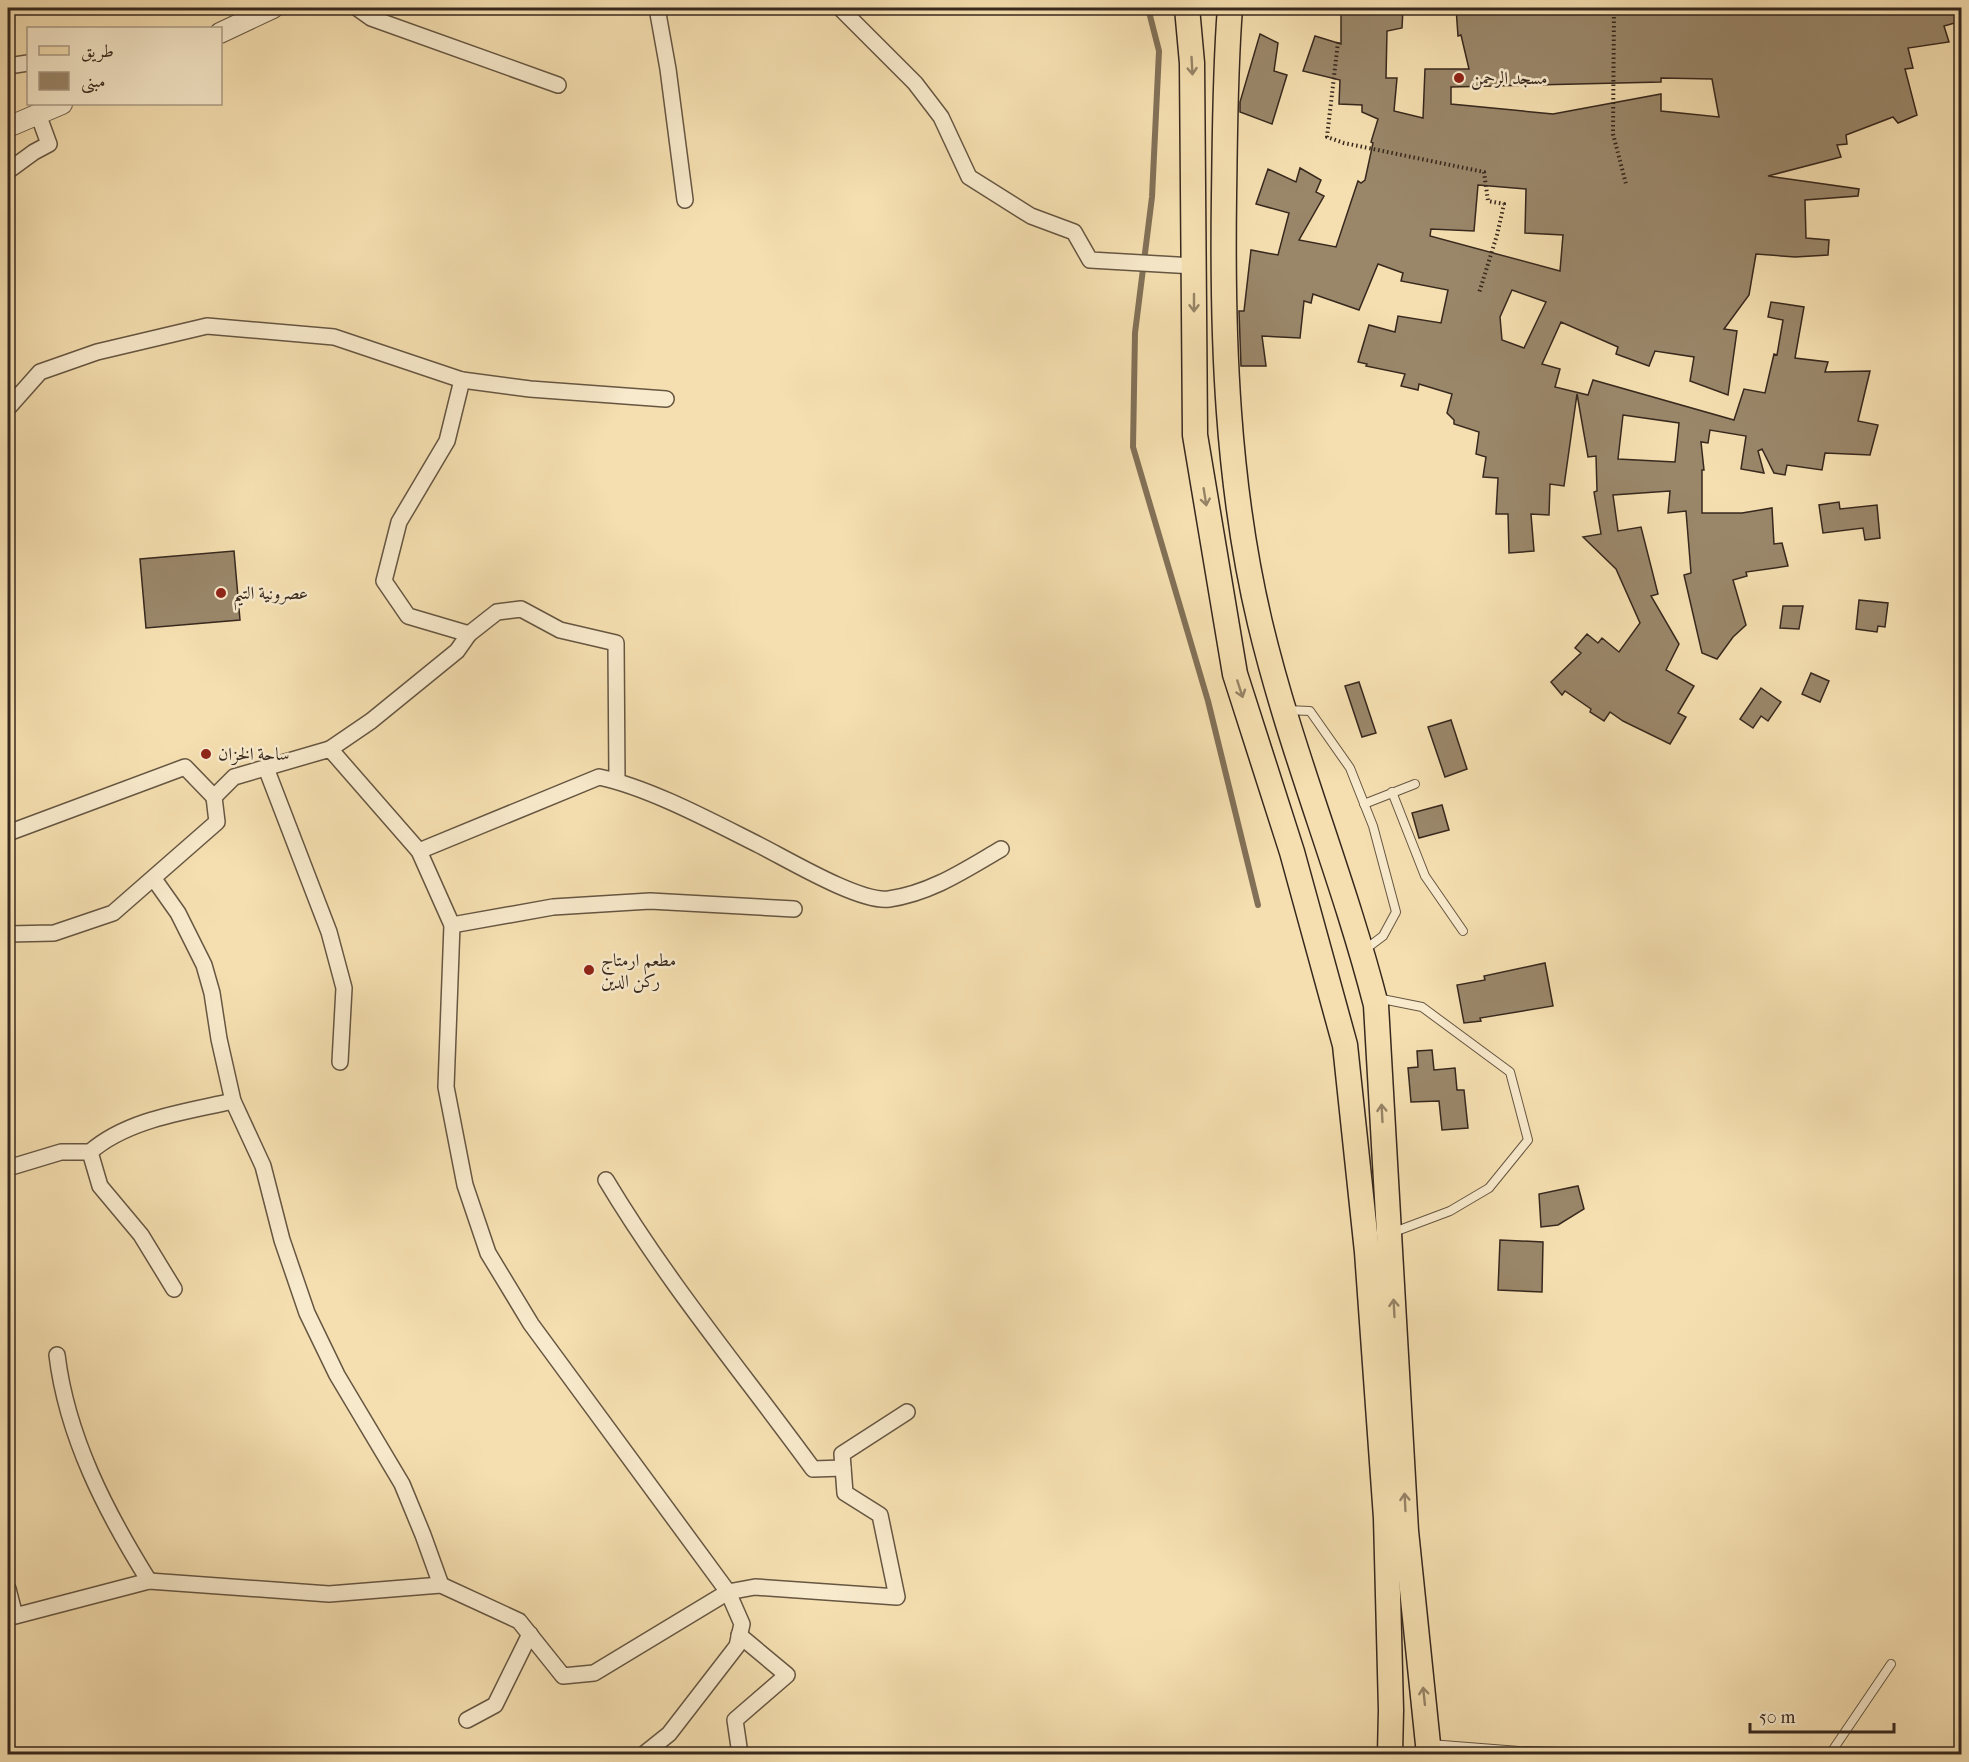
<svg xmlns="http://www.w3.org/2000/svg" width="1969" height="1762" viewBox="0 0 1969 1762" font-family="'IM FELL French Canon',Amiri,serif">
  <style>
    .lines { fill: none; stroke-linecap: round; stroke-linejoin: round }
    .stream { stroke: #827158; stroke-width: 6 }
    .building { fill: #9a876a; stroke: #37281e; stroke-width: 1.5; fill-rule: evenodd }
    .service-casing { stroke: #665642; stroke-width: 10 }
    .minor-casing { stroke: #665642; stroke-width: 18 }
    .tertiary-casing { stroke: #665642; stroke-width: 22 }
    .primary-casing { stroke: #37281e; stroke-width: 27 }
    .path { stroke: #37281e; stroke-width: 4; stroke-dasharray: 1.5 3; stroke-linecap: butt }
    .service { stroke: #f8eacc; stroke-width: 8 }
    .minor { stroke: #f8eacc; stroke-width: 15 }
    .tertiary { stroke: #f8eacc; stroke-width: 20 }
    .primary { stroke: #f5dfb0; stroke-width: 24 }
    .oneway { stroke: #968467 }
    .poi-dot { fill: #8f2418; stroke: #f8eacc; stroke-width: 2 }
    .labels { text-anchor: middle; stroke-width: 5; stroke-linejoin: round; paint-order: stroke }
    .poi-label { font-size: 18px; fill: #37281e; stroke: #f8eacc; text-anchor: start }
  </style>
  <rect width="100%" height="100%" fill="#f5dfb0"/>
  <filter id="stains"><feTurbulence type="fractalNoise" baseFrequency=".00333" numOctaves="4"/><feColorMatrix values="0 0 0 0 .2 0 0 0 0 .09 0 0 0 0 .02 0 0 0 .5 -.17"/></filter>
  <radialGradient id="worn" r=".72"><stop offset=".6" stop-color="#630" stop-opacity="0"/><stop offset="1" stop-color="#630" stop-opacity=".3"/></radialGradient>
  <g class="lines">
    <path class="stream" d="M1148,8l11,43 -7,146 -17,136 -2,114 75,254 50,204"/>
  </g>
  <g class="building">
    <path d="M1341,8l62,1 -1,19 -15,3 -1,47h11l-3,33 29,7 2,-49h44l-8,-34 -3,1 -2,-28h506v13l-18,5 5,16 -41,6 5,20 -8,1 12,46 -19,8 -5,-6 -47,18 1,9 -10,1 4,12 -73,19 91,13 -1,7 -53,4 1,38 23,2 -1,15 -33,2 -39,-3 -7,41 -25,34 13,2 -9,64 -38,-14 4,-24 -39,-6 -6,15 -33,-12 2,-7 -57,-25 -19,42 18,5 -5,18 33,8 5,-15 141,40 10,-31 21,4 9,-39 3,1 6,-35 -15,-3 3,-15 33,5 -9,51 33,4 -3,10 45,-1 -12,50 20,4 -8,30 -45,-2 -3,17 -35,-5 -2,10 -11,-2 -12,-24 -4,2 6,22 -23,-4 5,-33 -36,-6 -2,13 -7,-1 3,28h-2v43h40l30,-5 2,36 8,-1 6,23 -42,6 1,4 -14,4 13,45 -13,12 -16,22 -15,-6 -18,-78 7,-2 -5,-62 -18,2 2,-22 -57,4 5,36 23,-4 17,67 -7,2 28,48 -13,26 28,16 -16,27 8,4 -16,27 -47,-23 -13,-9 -6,9 -14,-9 1,-3 -26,-18 -3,4 -11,-13 30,-29 -6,-5 12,-14 11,9 4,-5 17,14 21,-29 -24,-54 -33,-32 18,-3 -7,-42 3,-1 -1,-35 -8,1 -11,-63 -13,92 -14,-2 -1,31 -18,-1 3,37 -25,2 -1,-39h-12l2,-36 -15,-1 3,-20 -10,-3 3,-22 -25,-8v-4l-7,-7 5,-19 -33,-10 -1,6 -17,-4 4,-12 -39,-8 1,-2 -9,-2 11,-37 26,7 3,-16 43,7 7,-33 -47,-9 2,-8 -25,-9 -19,46 -46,-16 -2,9 -7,-2 -4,37 -38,-2 4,30h-25l-2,-55h5l7,-61 27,5 11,-42 -33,-9 12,-35 28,13 4,-14 21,12 -5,12 8,4 -25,44 37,7 22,-66 3,2 4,-3 8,-37 -2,-1 7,-23 -16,-7v-7l-23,-1 1,-24 -37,-9 12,-35 26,8zM1661,78l51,1 7,38 -58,-6v-17l-108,20 -102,-10v-17l210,-5zM1478,185l48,4 -1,44 38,2 -3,36 -130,-35 1,-7 43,2zM1512,290l34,12 -22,46 -22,-8 -2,-23zM1623,415l56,8 -4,39 -57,-3z"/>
    <path d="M1260,34l18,9 -4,28 13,4 -15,49 -32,-12v-10z"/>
    <path d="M1839,502l1,7 37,-4 3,33 -15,2 -2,-12 -40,5 -4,-28z"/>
    <path d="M234,551l6,69 -94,8 -6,-69z"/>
    <path d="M1859,600l29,3 -3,24 -7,-1 -1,6 -21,-3z"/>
    <path d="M1783,606h20l-4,23 -19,-1z"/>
    <path d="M1811,673l18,8 -9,21 -18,-8z"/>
    <path d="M1359,682l17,51 -14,4 -17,-51z"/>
    <path d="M1761,688l20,14 -13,19 -7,-5 -8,12 -13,-9z"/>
    <path d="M1451,720l16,49 -22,8 -17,-50z"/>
    <path d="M1442,805l7,25 -30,8 -7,-25z"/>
    <path d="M1545,963l8,43 -73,12 1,3 -17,2 -7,-38 28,-5 -1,-4z"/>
    <path d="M1432,1050l2,20 21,-2 2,22h7l4,38 -26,2 -3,-29 -28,1 -3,-34 10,-1 -1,-16z"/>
    <path d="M1578,1186l6,23 -26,16 -17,2 -2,-33z"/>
    <path d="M1500,1240l43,2 -1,50 -44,-2z"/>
  </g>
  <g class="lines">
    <g class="service-casing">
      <g id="service">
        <path d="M1286,710l24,1 40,57 23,58 23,86 -13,24 -20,15"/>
        <path d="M1392,792l33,84 38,55"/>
        <path d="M1364,804l51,-20"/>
        <path d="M1377,998l45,9 88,65 18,68 -39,48 -39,23 -56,21"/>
        <path d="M1430,1744l89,7 44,1 5,2"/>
        <path d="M1830,1754l61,-90"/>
      </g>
    </g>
    <g class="minor-casing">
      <g id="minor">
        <path d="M357,8l14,10 187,67"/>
        <path d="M657,8l11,61 17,131"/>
        <path d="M840,8l75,75 26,34 28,60 62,39 43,16 16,28 104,6"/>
        <path d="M8,66l20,-3"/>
        <path d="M8,171l26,-19 15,-8 -11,-30"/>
        <path d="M462,380l-15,61 -48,81 -15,59 24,35 61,18"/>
        <path d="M8,408l32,-36 57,-20 110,-26 127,11 128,43 68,9 136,10"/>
        <path d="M330,749l41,-28 86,-70 12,-17 28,-22 24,-3 39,21 56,13 1,138"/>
        <path d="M266,768l63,164 15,56 -4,74"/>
        <path d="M8,833l177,-66 29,30"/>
        <path d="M419,851l180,-74c51,11 112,44 160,68 28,14 101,58 130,54 42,-6 76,-29 112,-50"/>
        <path d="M154,879l24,34 26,52 8,28 7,46 14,62 30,65 19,74 25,73 30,62 65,109 21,51 18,50"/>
        <path d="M452,925l101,-18 97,-6 144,8"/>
        <path d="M8,934l46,-1 59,-20 104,-91 -3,-25 20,-20 96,-28 89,102 33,74 -6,162 19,98 23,68 43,71 197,268 14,32 -5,22 -68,88 -25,20"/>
        <path d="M90,1152l10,34 41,49 33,54"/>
        <path d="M8,1168l53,-16h29c38,-33 95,-40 143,-51"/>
        <path d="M606,1180c61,102 137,193 207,289l30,-1"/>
        <path d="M57,1355c10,82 49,157 92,226"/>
        <path d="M8,1589l7,27 134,-35 180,13 112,-9 78,36 44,55 31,-3 134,-81 27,-5 142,10 -17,-82 -35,-22 -3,-39 65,-42"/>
        <path d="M739,1635l48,40 -52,45 5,34"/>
        <path d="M467,1720l28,-15 35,-71"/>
      </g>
    </g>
    <g class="tertiary-casing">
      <g id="tertiary">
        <path d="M220,33l53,-25"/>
        <path d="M8,127l54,-23"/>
      </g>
    </g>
    <g class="primary-casing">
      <g id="primary">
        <path d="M1187,8l5,55 3,372 40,239 57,178 53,193 22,207 19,266 5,192 -1,44"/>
        <path d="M1230,8c-5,62 -5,125 -6,188 -2,143 3,288 36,427 31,130 83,253 116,382l30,526 23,223"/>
      </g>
    </g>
    <g class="path">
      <path d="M1614,8l-1,126 13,50"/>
      <path d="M1338,42l-11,95 17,6 140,29 4,29 16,3 -7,31 -18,58"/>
    </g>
    <use href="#service" class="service"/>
    <use href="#minor" class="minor"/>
    <use href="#tertiary" class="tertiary"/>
    <use href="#primary" class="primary"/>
  </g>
  <defs><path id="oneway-shaft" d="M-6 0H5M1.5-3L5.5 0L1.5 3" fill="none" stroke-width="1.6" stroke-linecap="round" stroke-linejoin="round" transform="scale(1.5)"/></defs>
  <g class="oneway">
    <use href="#oneway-shaft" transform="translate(1192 66) rotate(87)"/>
    <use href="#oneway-shaft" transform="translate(1194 303) rotate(90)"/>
    <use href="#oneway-shaft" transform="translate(1205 497) rotate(81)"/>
    <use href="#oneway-shaft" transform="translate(1240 689) rotate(72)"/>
    <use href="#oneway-shaft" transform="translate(1382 1113) rotate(-93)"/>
    <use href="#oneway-shaft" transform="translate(1394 1308) rotate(-93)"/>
    <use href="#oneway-shaft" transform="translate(1405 1502) rotate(-93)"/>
    <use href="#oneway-shaft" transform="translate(1424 1696) rotate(-96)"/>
  </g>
  <g class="poi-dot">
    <circle cx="1459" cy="78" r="6"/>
    <circle cx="221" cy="593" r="6"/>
    <circle cx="206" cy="754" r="6"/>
    <circle cx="589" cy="970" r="6"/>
  </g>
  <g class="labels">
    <g class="poi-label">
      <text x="1471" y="84">مسجد الرحمن</text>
      <text x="233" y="599">عصرونية التيم</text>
      <text x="218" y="760">ساحة الخزان</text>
      <text x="601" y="966">مطعم ارمتاج<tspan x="601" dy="21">ركن الدين</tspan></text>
    </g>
  </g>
  <rect width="1969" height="1762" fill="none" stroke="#f5dfb0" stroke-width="30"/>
  <rect x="9" y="9" width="1951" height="1744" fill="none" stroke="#37281e" stroke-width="3"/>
  <rect x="15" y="15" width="1939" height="1732" fill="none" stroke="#37281e" stroke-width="1.5"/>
  <rect x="27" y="27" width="195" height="78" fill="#f8eacc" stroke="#ab9c86" stroke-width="1.5"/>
  <rect x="39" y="46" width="30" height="9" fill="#f5dfb0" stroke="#ab9c86" stroke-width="1.5"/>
  <text x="81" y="57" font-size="18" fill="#37281e">طريق</text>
  <rect x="39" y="72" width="30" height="18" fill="#9a876a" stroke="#ab9c86" stroke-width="1.5"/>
  <text x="81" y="87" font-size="18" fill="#37281e">مبنى</text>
  <path d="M1750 1723v9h144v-9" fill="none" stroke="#37281e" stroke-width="3"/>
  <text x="1759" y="1723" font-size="18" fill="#37281e" stroke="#f8eacc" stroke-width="4.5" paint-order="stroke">50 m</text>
  <rect width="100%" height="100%" filter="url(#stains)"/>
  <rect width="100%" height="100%" fill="url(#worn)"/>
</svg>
